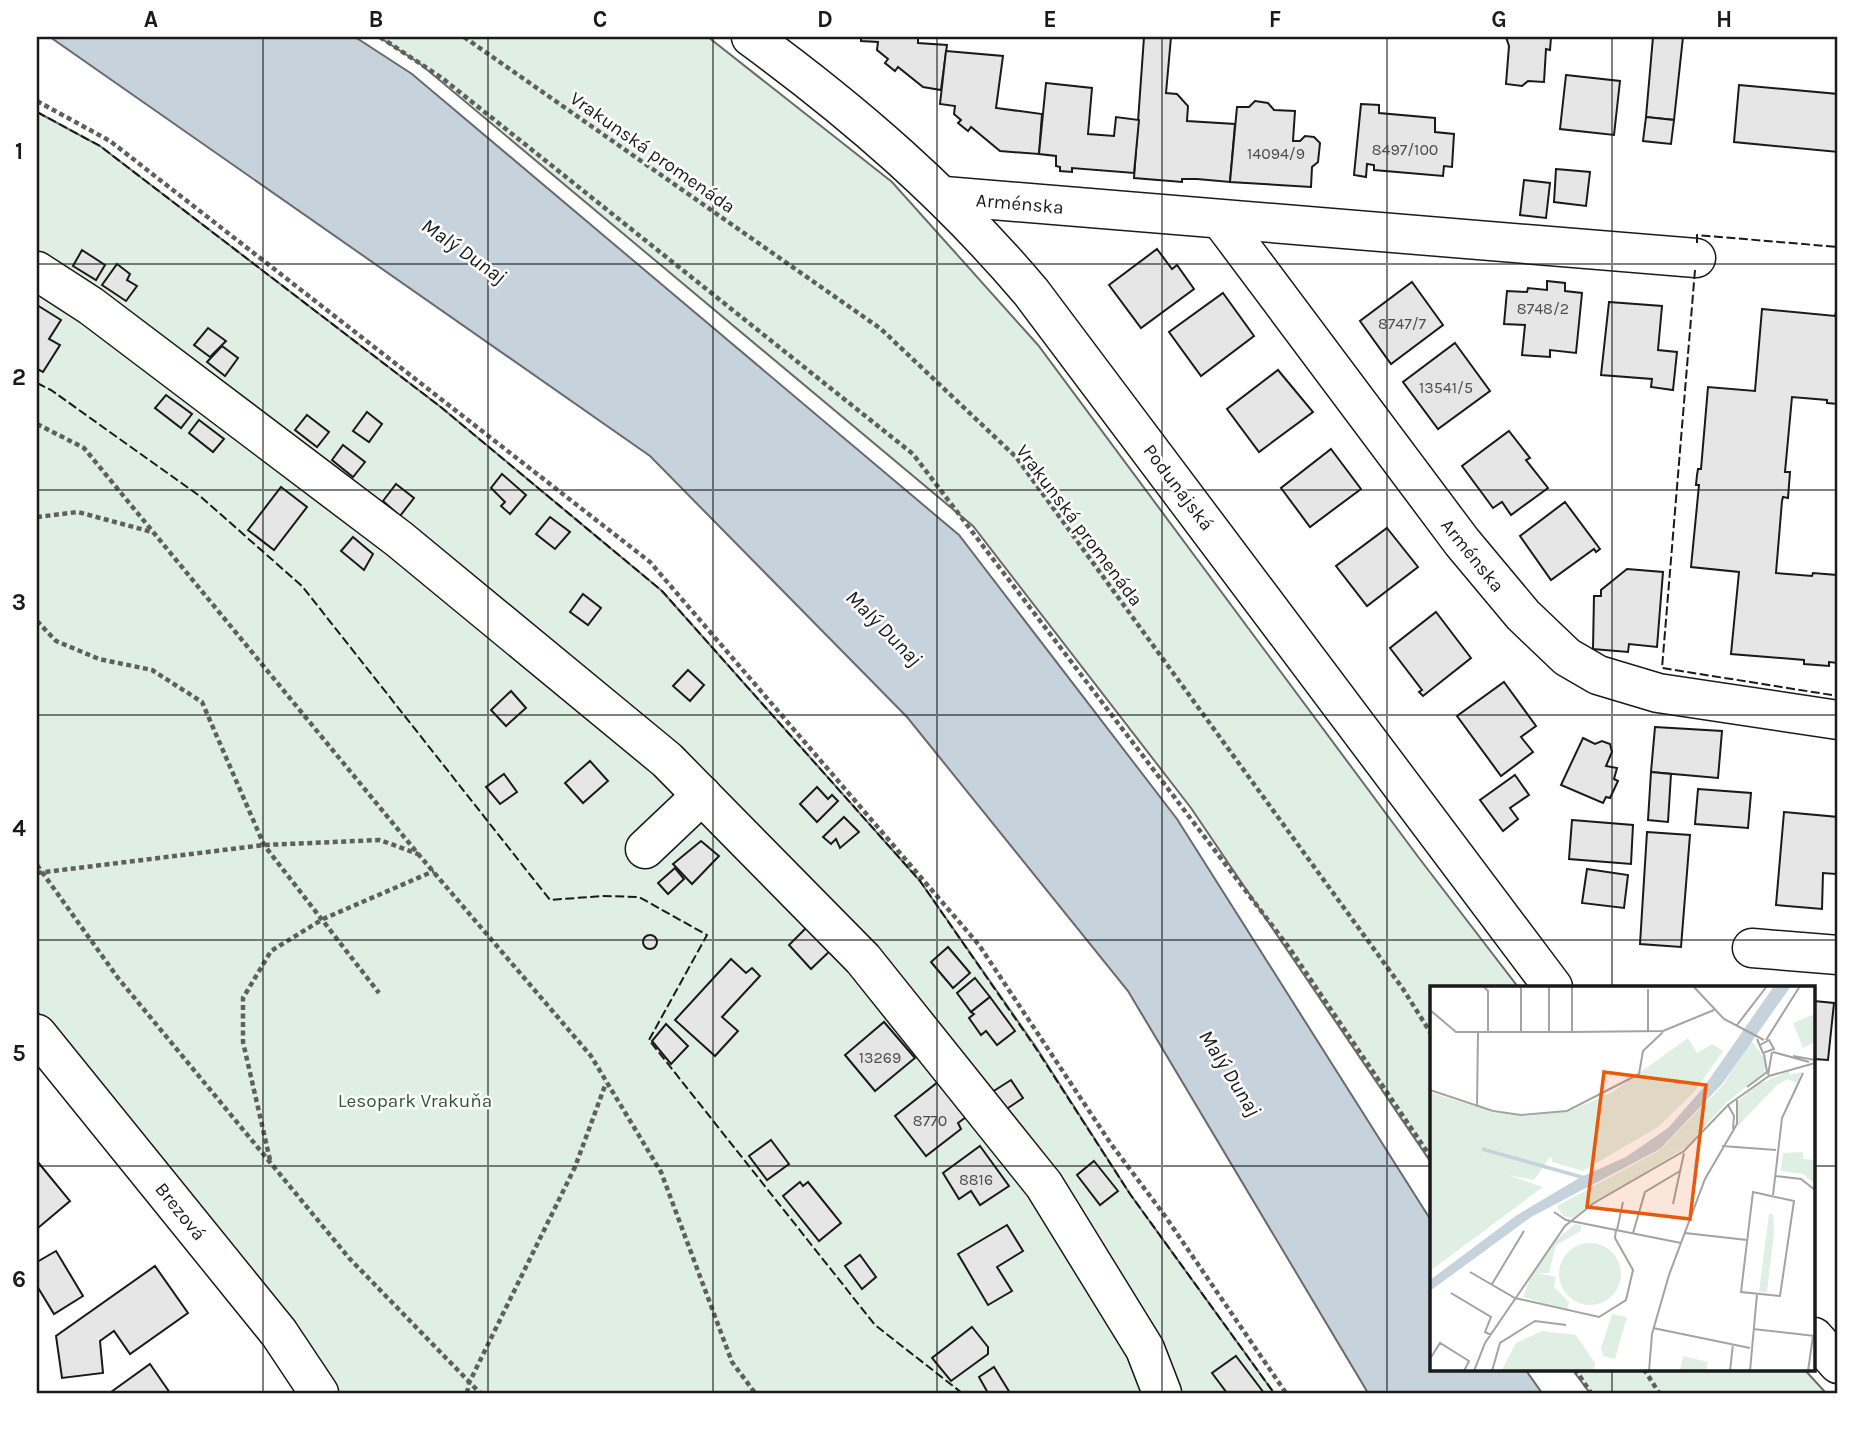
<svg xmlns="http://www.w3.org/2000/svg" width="1875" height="1430" viewBox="0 0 1875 1430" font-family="Karla,sans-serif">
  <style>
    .green { fill: #e0efe3; stroke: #6a6a6a; stroke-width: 2 }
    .water { fill: #c6d2dc; stroke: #6a6a6a; stroke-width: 2 }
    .building { fill: #e6e6e6; stroke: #1a1a1a; stroke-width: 2 }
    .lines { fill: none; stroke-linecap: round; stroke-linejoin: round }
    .minor-casing { stroke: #1a1a1a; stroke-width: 41 }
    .path { stroke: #5f5f5f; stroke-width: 4.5; stroke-dasharray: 5 3.5; stroke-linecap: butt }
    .minor { stroke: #fff; stroke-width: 38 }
    .fence { stroke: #1a1a1a; stroke-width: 2; stroke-dasharray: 9 3.5; stroke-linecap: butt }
    .grid { fill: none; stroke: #1a1a1a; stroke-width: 2; stroke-opacity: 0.55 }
    .labels { text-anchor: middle; stroke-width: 5; stroke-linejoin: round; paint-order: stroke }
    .number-label { font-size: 16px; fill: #4d4d4d }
    .street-label { font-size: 19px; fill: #1a1a1a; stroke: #fff }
    .park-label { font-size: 19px; fill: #2b5a34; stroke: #fff }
    .water-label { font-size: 21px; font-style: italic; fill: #1a1a1a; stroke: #fff }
    .inset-river { fill: none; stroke: #c6d2dc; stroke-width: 3.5 }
    .inset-road { fill: none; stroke: #a3a3a3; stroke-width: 2 }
    .view { fill: #e8590c; fill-opacity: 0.15; stroke: #e8590c; stroke-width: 3.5 }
    .inset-edge { fill: none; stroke: #1a1a1a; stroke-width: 3.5 }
    .neatline { fill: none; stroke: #1a1a1a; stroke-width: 2.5 }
    .grid-label { font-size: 23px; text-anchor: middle; font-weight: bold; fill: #1a1a1a }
  </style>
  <rect width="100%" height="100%" fill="#fff"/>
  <g class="green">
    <path d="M379,37h329l184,145 146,163 381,513 99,129h-86v177l-241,-356 -218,-282 -554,-463z"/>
    <path d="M37,112l63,34 342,262 220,183 258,290 116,166 94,147 144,199h-942l-60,-88 -235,-294z"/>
    <path d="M1572,1369h232l22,24h-236z"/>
  </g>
  <path class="water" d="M50,37h305l57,37 547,461 218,284 255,403v147h93l17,24h-174l-240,-402 -221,-274 -257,-261z"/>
  <g class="building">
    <path d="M861,37h57v6l29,2 -6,45 -18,-3 -25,-20 -3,4 -10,-8 3,-4 -11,-9 1,-8 -17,-1z"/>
    <path d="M1144,37h27l-5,56 11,1 11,12 -1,15 48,3 -5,58 -33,-3h-15v3l-48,-4z"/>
    <path d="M1506,37h45l-1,13 -4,-1 -2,33 -16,-1 -6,5 -16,-2 3,-38z"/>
    <path d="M1653,37h30l-9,83 -28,-3z"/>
    <path d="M946,51l57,5 -7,52 46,6 -3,40 -39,-3 -29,-24 -3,4 -10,-8 3,-3 -7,-6 1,-8 -15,-2z"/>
    <path d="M1566,75l54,6 -6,54 -54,-6z"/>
    <path d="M1046,83l46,5 -4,46 26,2 2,-19 23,3 -5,53 -62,-5v4l-12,-1v-4l-4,-1v-10l-17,-2z"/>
    <path d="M1739,85l99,9v58l-104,-10z"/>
    <path d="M1255,101l13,2 6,7 21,1 -2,30h7l5,-5 9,1 6,6 -2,19 -6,5 -1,20 -81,-5 7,-75h12z"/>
    <path d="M1361,104l18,1v8l56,5v14l19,2 -2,33 -8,-1 -1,10 -69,-6v-5l-7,-1 -1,13 -12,-2z"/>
    <path d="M1646,117l28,3 -3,24 -28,-3z"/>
    <path d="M1556,169l34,3 -4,34 -32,-4z"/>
    <path d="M1524,180l26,3 -4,35 -26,-3z"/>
    <path d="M1157,249l15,20 5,-4 17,24 -53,39 -32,-43z"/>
    <path d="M82,250l23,15 -9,15 -23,-14z"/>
    <path d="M117,264l13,10 -3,6 10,6 -11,15 -24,-16z"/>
    <path d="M1547,281l18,2v8l17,2 -6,60 -26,-3v7l-28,-2 3,-30 -21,-1 3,-33 20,1 1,-4 19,2z"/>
    <path d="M1412,282l31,43 -52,39 -31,-43z"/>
    <path d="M1223,293l31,43 -53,40 -32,-44z"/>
    <path d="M1609,302l53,4 -4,44 19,2 -4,38 -22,-3 1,-8 -51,-4z"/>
    <path d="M37,305l24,15 -12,19 11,6 -17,27 -6,-3z"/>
    <path d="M1762,309l73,7 1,-4h2v92l-11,-1v-3l-35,-3 -7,75h5l-2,26 -5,-1 -1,4 -6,72 36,3 1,-3 24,2 1,88 -9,-1v4l-25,-2v-4l-73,-6 8,-82 -48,-5 8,-82h-3l1,-10 1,-6h3l7,-82 47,4z"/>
    <path d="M208,328l18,13 -16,16 -16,-12z"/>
    <path d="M1455,343l35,48 -52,38 -35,-47z"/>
    <path d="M222,346l16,12 -13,18 -18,-14z"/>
    <path d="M1278,370l35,42 -54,40 -32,-43z"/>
    <path d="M166,395l26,19 -11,14 -26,-20z"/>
    <path d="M367,412l15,12 -13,18 -16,-11z"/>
    <path d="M307,415l22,17 -12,15 -22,-17z"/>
    <path d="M199,420l25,19 -11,13 -24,-19z"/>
    <path d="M1509,431l21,27 -4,2 22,28 -37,27 -9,-13 -9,6 -31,-42z"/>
    <path d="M343,445l22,17 -12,15 -21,-17z"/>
    <path d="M1331,449l30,40 -51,38 -29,-39z"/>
    <path d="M502,474l24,21 -16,19 -9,-8 4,-4 -14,-14z"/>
    <path d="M396,484l18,14 -14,18 -17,-15z"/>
    <path d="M281,487l26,20 -33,43 -26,-20z"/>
    <path d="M1565,502l35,47 -4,3 -2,-3 -43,31 -31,-44z"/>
    <path d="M550,517l20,15 -15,17 -19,-15z"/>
    <path d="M1387,528l31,39 -51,39 -31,-40z"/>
    <path d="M353,537l20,17 -9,16 -23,-19z"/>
    <path d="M1627,569l36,3 -6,75 -28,-3 -1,8 -35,-3 1,-53h7v-6z"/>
    <path d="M583,594l18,14 -13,17 -18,-13z"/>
    <path d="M1436,612l35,46 -48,38 -4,-4 3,-2 -32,-42z"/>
    <path d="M688,670l16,15 -14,16 -17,-15z"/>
    <path d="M1504,682l32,44 -15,11 12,15 -32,24 -44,-60z"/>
    <path d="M511,691l15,17 -20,18 -15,-16z"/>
    <path d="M1655,727l67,4 -4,47 -67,-6z"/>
    <path d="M1583,738l12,6 7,-3 8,3 2,8 -6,14 11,2 -3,11 4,2 -8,17 -4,-1 -3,6 -42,-18z"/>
    <path d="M590,761l18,20 -25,22 -18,-20z"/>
    <path d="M1651,772l20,2 -3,48 -20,-2z"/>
    <path d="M504,774l13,18 -17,12 -14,-17z"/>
    <path d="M1515,775l14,20 -19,13 8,11 -15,12 -23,-31z"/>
    <path d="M817,787l11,12 4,-4 6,6 -21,21 -17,-18z"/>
    <path d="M1698,789l53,4 -3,35 -53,-4z"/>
    <path d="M1784,812l54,5 -2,57 -13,-1 -1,36 -46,-4z"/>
    <path d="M844,817l15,15 -19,16 -4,-9 -5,5 -8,-7z"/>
    <path d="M1572,820l61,5 -2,39 -62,-5z"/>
    <path d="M1647,832l43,3 -9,112 -41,-3z"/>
    <path d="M701,841l18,15 -27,28 -19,-20z"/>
    <path d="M675,868l9,11 -16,15 -10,-11z"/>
    <path d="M1587,869l41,6 -4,33 -42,-5z"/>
    <path d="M810,924l23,24 -22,21 -22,-24z"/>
    <circle cx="650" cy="942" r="7"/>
    <path d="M948,947l22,26 -17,15 -22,-26z"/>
    <path d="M731,959l15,14 6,-5 8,8 -38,41 16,14 -23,25 -40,-36z"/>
    <path d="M975,978l15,19 -19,15 -14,-19z"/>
    <path d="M990,997l25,34 -18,14 -11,-14 -5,4 -12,-17 5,-4 -3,-2z"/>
    <path d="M1814,1001l20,2 -6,57 -14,-1z"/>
    <path d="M884,1022l31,36 -40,33 -30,-36z"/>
    <path d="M666,1024l22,22 -17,18 -19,-23z"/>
    <path d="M1011,1080l12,18 -21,14 -13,-18z"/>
    <path d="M938,1082l28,35 -8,6 3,6 -35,27 -31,-40z"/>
    <path d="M771,1140l18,24 -22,16 -18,-24z"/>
    <path d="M980,1146l29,40 -29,19 -9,-14 -12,8 -16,-26z"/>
    <path d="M37,1161l33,40 -32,27 -1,-2z"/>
    <path d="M1094,1161l24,30 -18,14 -23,-30z"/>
    <path d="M800,1182l3,4 5,-4 33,41 -22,18 -36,-45z"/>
    <path d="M1007,1225l16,26 -26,16 15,24 -24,14 -30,-51z"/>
    <path d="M56,1251l27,45 -29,18 -17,-28v-24z"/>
    <path d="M860,1255l16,22 -14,12 -17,-23z"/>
    <path d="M155,1266l33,47 -58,41 -16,-23 -14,10 3,32 -41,5 -6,-42z"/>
    <path d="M972,1327l16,20v7l-37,27 -19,-23z"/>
    <path d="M1236,1356l28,37h-37l-15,-20z"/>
    <path d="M150,1364l20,29 -59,-1z"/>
    <path d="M994,1367l16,26h-22l-9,-16z"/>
  </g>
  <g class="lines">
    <g class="minor-casing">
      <g id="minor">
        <path d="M751,37c104,76 197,157 280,255l522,695"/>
        <path d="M944,196l752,62"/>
        <path d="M1221,220l241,322 61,73 44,42 31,18 60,18 180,27"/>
        <path d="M37,271l54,35 308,233 268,221 196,199 181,226 101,164 17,44"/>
        <path d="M645,849l57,-54"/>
        <path d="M1752,948l86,7"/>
        <path d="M37,1034l242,299 40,60"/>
        <path d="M1814,1337l24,27"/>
      </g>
    </g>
    <g class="path">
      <path d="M380,37l62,41 471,376 377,495 142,210"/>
      <path d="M464,37l417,292 135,128 387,532 29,46"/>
      <path d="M37,101l73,40 540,421 329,383 132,199 54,72 121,177"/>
      <path d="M37,424l47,24 335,407 172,201 70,116 71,190 23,31"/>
      <path d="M37,517l41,-5 74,20"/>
      <path d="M37,621l19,20 43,18 53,11 50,32 62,143 115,148"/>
      <path d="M37,865l81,113 231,280 131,135"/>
      <path d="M37,873l227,-28 116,-5 38,14"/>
      <path d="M270,1160l-27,-118v-44l28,-47 52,-32 111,-48"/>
      <path d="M1575,1369l16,24"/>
      <path d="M1644,1369l15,24"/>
      <path d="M467,1393l2,-10 106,-216 31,-84"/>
    </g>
    <use href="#minor" class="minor"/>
    <g class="fence">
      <path d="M37,112l63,34 342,262 220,183 258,290 115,166 95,147 144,199"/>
      <path d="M1697,243v-8l141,12"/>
      <path d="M1695,270l-33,398 176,28"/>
      <path d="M37,383l14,7 150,107 101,89 248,314 52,-4 37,1 68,38 -58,105 226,285 87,68"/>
    </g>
  </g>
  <path class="grid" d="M263,37v1356M488,37v1356M713,37v1356M937,37v1356M1162,37v1356M1387,37v1356M1612,37v950M37,264h1801M37,490h1801M37,715h1801M37,940h1801M37,1166h1395M1814,1166h24M1612,1369v24"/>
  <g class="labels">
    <g class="number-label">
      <text x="1405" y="155">8497/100</text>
      <text x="1276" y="159">14094/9</text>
      <text x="1543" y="314">8748/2</text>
      <text x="1402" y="329">8747/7</text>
      <text x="1446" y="393">13541/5</text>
      <text x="880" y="1063">13269</text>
      <text x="930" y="1126">8770</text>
      <text x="976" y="1185">8816</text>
    </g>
    <g class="street-label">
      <text transform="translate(653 152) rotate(35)" y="7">Vrakunská promenáda</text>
      <text transform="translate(1020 203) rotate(5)" y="7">Arménska</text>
      <text transform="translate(1179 487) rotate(53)" y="7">Podunajská</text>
      <text transform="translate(1080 525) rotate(53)" y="7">Vrakunská promenáda</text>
      <text transform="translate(1473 555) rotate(51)" y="7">Arménska</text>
      <text transform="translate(181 1211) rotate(51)" y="7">Brezová</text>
    </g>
    <g class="park-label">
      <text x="415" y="1107">Lesopark Vrakuňa</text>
    </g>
    <g class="water-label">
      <text transform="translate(464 251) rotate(35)" y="7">Malý Dunaj</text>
      <text transform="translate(884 628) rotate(45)" y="7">Malý Dunaj</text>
      <text transform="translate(1230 1073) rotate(58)" y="7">Malý Dunaj</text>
    </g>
  </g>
  <g transform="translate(1430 986)">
    <rect width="385" height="385" fill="#fff"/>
    <path d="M385,28v28l-12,6 -10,-25zM258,52l9,15 15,-9 11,7 -28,40 -37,36 -75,44 -31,-9 -1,-6 -17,24 -26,-5 35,12 -113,84 2,-178 64,20 30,3 41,-4 44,-19zM321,54l15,20 -2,13 -36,28 -42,46 -114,71 -9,-2 -6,-10 103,-56 63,-65zM359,85l1,4 11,-3 -4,11 -9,-4 -11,6 -39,41v-25l19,-16zM373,166v7l12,1v24l-12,-10 -22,-3 2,-18zM339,228h4l1,19 -7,59h-8zM145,238l6,1v6l-25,14 -7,28h-12l19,4 -2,10 15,15 -2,8 -44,-13 8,-20 24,-36zM129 288a31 31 0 1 1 62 0a31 31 0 1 1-62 0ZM182,328l15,3 -12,42 -12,-3 -2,-8zM112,345l34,4 19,28 -1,8h-93l15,-28zM253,370l25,6 -2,9 -26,-1z" fill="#e0efe3"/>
    <path d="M344,0h17l-69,98 -62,65 -129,68 -101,74v-11l87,-65 64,-38 45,-20 42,-29 36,-41z" fill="#c6d2dc"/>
    <path class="inset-river" d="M52,163l103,29"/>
    <path class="inset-road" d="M53,0l5,5v40M263,0l31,33 40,21M0,24l26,22h116l91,-1 51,-21M307,39l30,-39M91,46v-46M119,46v-46M142,46v-46M218,46v-43M327,53l6,14 11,-4 -5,-9 -9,5M336,54l34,-54M343,66l36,10M363,70l22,4M338,89l4,-23M317,101l20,-15 -3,-18M0,104l63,21 28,4 46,-4 72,-37 4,-23 20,-19M298,119l6,11 -1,13M47,121l1,-75M292,160l54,4M346,190l25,3 14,11M323,206l41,9 -14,95 -39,-4zM343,209l9,-77 21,-45M243,218l11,-51M124,226l12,8 115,23M187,244l6,-28M203,247l12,-41 35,-21M255,247l62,7M40,286l45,26 84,19 27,-17 7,-30 -18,-32 1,-8M62,298l32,-53M21,307l40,24 -6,15 6,3M223,342l97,20M323,343l62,7M0,373l10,-16 29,18 -5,10M44,385l11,-28 80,-117 29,-23 90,-52 44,-46 41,-29 46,-13M62,385l8,-28 35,-22 31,4M219,385l3,-37 17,-59 36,-96 32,-55v-24M300,385l3,-27M320,385l7,-77M378,385l5,-35"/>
    <path class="view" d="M174,86l102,13 -16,134 -103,-12z"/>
    <rect width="385" height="385" class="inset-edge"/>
  </g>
  <rect width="1875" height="1430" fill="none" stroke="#ffffff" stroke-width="77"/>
  <rect x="38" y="38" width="1798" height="1354" class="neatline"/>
  <g class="grid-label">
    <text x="151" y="27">A</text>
    <text x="376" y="27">B</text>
    <text x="600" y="27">C</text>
    <text x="825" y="27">D</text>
    <text x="1050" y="27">E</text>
    <text x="1275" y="27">F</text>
    <text x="1499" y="27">G</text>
    <text x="1724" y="27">H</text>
    <text x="19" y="159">1</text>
    <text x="19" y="385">2</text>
    <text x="19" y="610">3</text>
    <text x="19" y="836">4</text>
    <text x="19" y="1061">5</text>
    <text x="19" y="1287">6</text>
  </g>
</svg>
